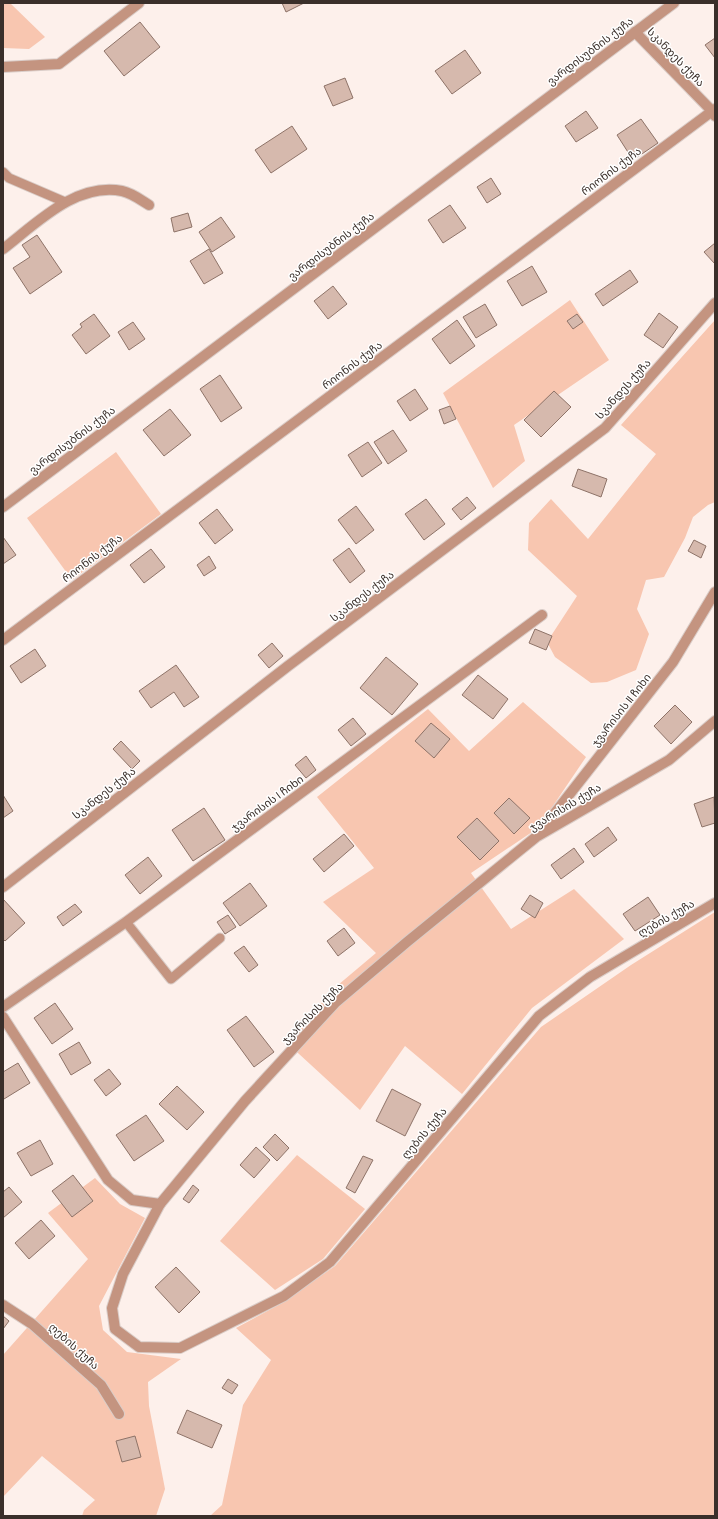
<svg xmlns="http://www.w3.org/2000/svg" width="718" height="1519" viewBox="0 0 718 1519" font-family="'Archivo Narrow','Noto Sans Georgian',sans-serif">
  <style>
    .green { fill: #f8c6b0 }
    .building { fill: #d6b9ad; stroke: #8e7368 }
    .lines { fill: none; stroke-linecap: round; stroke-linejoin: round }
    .service-casing { stroke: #dacdc8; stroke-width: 11 }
    .minor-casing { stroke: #dacdc8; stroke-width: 12 }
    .tertiary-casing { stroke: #dacdc8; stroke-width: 12 }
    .service { stroke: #c49480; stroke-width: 9 }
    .minor { stroke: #c49480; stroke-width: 10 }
    .tertiary { stroke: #c49480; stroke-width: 10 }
    .labels { text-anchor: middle; stroke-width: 3; stroke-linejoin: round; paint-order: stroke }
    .street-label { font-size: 11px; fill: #3a2f2a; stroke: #fff }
  </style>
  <rect width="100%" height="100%" fill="#fdf0eb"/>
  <g class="green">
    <path d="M3,3h7l35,34 -16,12 -26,-1z"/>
    <path d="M570,300l39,60 -95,65 11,36 -32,27 -50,-95z"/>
    <path d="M715,320v182l-7,3 -15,12 -8,21 -21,39 -18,3 -9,29 12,25 -13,36 -29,12 -16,1 -36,-26 -8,-15 30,-46 -49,-46 1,-27 22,-24 37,40 68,-85 -35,-29z"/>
    <path d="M116,452l45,62 -89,66 -45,-62z"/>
    <path d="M523,702l63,55 -48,71 -67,45 40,56 63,-40 50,50 -92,69 -70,86 -57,-48 -45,64 -74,-68 52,-57 38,-32 -53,-51 51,-34 -57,-71 111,-88 41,42z"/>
    <path d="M715,912v604h-505l12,-11 21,-100 28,-45 -35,-32 46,-25 53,-37 206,-239 90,-62z"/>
    <path d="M297,1155l68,54 -42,50 -48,31 -55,-49z"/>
    <path d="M95,1178l25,26 25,14 -46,88 4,24 24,22 54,7 -33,23 1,24 16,83 -9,27h-74l2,-6 11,-10 -53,-44 -39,41v-142l85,-96 -40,-46z"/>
  </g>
  <g class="building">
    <path d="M282,3h22l-18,9z"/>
    <path d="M140,22l20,25 -36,29 -20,-25z"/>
    <path d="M715,38v20l-10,-13z"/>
    <path d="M465,50l16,23 -29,21 -17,-23z"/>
    <path d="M345,78l8,20 -20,8 -9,-20z"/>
    <path d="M586,111l12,17 -22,14 -11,-16z"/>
    <path d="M641,119l17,24 -25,17 -16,-25z"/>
    <path d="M292,126l15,23 -36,24 -16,-23z"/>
    <path d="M491,178l10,16 -14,9 -10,-16z"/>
    <path d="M450,205l16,23 -23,15 -15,-23z"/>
    <path d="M188,213l4,14 -18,5 -3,-14z"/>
    <path d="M221,217l14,20 -23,15 -13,-20z"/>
    <path d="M37,235l25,37 -32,22 -17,-26 17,-11 -8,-12z"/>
    <path d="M715,243v21l-11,-12z"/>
    <path d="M209,249l14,24 -19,11 -14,-23z"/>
    <path d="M532,266l15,26 -25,14 -15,-25z"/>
    <path d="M630,270l8,12 -35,24 -8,-12z"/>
    <path d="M333,286l14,18 -19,15 -14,-18z"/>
    <path d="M485,304l12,21 -21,13 -13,-21z"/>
    <path d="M659,313l19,14 -15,21 -19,-13z"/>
    <path d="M94,314l16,22 -24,18 -14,-19 10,-8 -2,-3z"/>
    <path d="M577,314l6,8 -10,7 -6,-8z"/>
    <path d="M457,320l18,26 -25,18 -18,-25z"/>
    <path d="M133,322l12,17 -16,11 -11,-18z"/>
    <path d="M220,375l22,33 -21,14 -21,-33z"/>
    <path d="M415,389l13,20 -18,12 -13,-20z"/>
    <path d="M554,391l17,16 -30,30 -17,-17z"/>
    <path d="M450,406l6,13 -12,5 -5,-14z"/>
    <path d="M170,409l21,26 -27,21 -21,-26z"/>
    <path d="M393,430l14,21 -19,13 -14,-22z"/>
    <path d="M368,442l14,21 -20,14 -14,-22z"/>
    <path d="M578,469l29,10 -6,18 -29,-11z"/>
    <path d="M467,497l9,11 -15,12 -9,-11z"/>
    <path d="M426,499l19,25 -21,16 -19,-26z"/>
    <path d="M356,506l18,24 -18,14 -18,-24z"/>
    <path d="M217,509l16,21 -18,14 -16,-21z"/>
    <path d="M3,537l13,18 -13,9z"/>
    <path d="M694,540l12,6 -5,12 -13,-7z"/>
    <path d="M349,548l16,23 -15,12 -17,-23z"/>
    <path d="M151,549l14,18 -21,16 -14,-18z"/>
    <path d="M209,556l7,12 -12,8 -7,-11z"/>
    <path d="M535,629l17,7 -6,14 -17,-7z"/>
    <path d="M272,643l11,13 -14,12 -11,-13z"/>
    <path d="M35,649l11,17 -25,17 -11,-17z"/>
    <path d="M386,657l32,27 -26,31 -32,-27z"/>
    <path d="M176,665l23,32 -15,10 -10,-15 -23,16 -12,-17z"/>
    <path d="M478,675l30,24 -15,20 -31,-24z"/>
    <path d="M675,705l17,17 -21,22 -17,-18z"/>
    <path d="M353,718l13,16 -15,12 -13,-16z"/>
    <path d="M431,723l19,16 -16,19 -19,-17z"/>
    <path d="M121,741l19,20 -8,8 -19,-20z"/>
    <path d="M306,756l10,14 -10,8 -11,-13z"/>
    <path d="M3,795l10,16 -10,7z"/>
    <path d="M714,797l1,26 -13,4 -8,-23z"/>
    <path d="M509,798l21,20 -16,16 -20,-21z"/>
    <path d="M204,808l21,32 -32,21 -21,-31z"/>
    <path d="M477,818l22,23 -19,19 -23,-23z"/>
    <path d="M608,827l9,13 -23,17 -9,-13z"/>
    <path d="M344,834l10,12 -30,26 -11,-13z"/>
    <path d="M574,848l10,14 -23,17 -10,-14z"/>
    <path d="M148,857l14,19 -22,18 -15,-19z"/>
    <path d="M250,883l17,23 -27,20 -17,-23z"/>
    <path d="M530,895l13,8 -8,15 -14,-9z"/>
    <path d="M648,897l12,18 -25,16 -12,-17z"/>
    <path d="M3,899l22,24 -20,18 -2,-2z"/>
    <path d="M75,904l7,8 -19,14 -6,-9z"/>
    <path d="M228,915l8,12 -11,7 -8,-12z"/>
    <path d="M344,928l11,15 -17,13 -11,-15z"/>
    <path d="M244,946l14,19 -9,7 -15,-19z"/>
    <path d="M55,1003l18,26 -21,15 -18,-26z"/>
    <path d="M246,1016l28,36 -20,15 -27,-37z"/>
    <path d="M79,1042l12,21 -20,12 -12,-21z"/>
    <path d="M18,1063l12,20 -26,16 -1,-2v-25z"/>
    <path d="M109,1069l12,15 -15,12 -12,-16z"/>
    <path d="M177,1086l27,26 -17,18 -28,-26z"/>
    <path d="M392,1089l29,15 -16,32 -29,-15z"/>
    <path d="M146,1115l18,26 -30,20 -18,-26z"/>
    <path d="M275,1134l14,14 -12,13 -14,-14z"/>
    <path d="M40,1140l13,24 -22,12 -14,-23z"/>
    <path d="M256,1147l14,13 -16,18 -14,-13z"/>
    <path d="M363,1156l10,4 -18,33 -9,-5z"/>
    <path d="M73,1175l20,26 -21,16 -20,-26z"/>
    <path d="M193,1185l6,5 -10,13 -6,-4z"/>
    <path d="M9,1187l13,15 -19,16v-26z"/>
    <path d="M41,1220l14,16 -26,23 -14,-16z"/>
    <path d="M176,1267l24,25 -21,21 -24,-26z"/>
    <path d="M3,1316l6,5 -6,8z"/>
    <path d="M228,1379l10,6 -6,9 -10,-6z"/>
    <path d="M187,1410l35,15 -10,23 -35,-15z"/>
    <path d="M135,1436l6,21 -19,5 -6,-21z"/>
  </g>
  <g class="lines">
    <g class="service-casing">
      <g id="service">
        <path d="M3,172l6,6 56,24"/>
        <path d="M126,922l45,57 49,-41"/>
      </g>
    </g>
    <g class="minor-casing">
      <g id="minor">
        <path d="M635,32l77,79 3,5"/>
        <path d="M3,67l56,-3 80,-61"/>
        <path d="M3,249c34,-26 73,-67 119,-58 10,2 19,9 27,14"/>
        <path d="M3,640l712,-531"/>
        <path d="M540,832l133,-170 42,-70"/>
        <path d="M3,887l285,-221 317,-238 110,-125"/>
        <path d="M3,1007l123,-85 416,-307"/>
        <path d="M3,1017l105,163 24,20 28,4 85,-103 90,-98 72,-61 129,-105 133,-77 46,-39"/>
        <path d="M160,1204l-37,70 -11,34 3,21 24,18 41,1 104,-52 46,-34 209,-246 51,-39 125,-74"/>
        <path d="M3,1305l29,19 69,61 18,29"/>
      </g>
    </g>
    <g class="tertiary-casing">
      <path id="tertiary" d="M3,507l671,-504"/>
    </g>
    <use href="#service" class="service"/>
    <use href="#minor" class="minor"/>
    <use href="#tertiary" class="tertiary"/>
  </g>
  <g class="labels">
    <g class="street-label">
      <text transform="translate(590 51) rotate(-37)" y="4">ვარდისუბნის ქუჩა</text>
      <text transform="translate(676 57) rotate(46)" y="4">სკანდეს ქუჩა</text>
      <text transform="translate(611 171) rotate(-37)" y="4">რიონის ქუჩა</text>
      <text transform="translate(331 246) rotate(-37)" y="4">ვარდისუბნის ქუჩა</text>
      <text transform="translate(352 365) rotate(-37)" y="4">რიონის ქუჩა</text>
      <text transform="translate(623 389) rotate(-48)" y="4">სკანდეს ქუჩა</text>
      <text transform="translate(72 440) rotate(-37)" y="4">ვარდისუბნის ქუჩა</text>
      <text transform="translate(92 558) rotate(-37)" y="4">რიონის ქუჩა</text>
      <text transform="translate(362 596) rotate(-37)" y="4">სკანდეს ქუჩა</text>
      <text transform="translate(621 710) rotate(-52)" y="4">ჯვარისის II ჩიხი</text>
      <text transform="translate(104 793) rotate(-38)" y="4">სკანდეს ქუჩა</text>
      <text transform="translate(267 803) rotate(-36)" y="4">ჯვარისის I ჩიხი</text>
      <text transform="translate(565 807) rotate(-31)" y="4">ჯვარისის ქუჩა</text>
      <text transform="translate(666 918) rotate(-30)" y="4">ღების ქუჩა</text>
      <text transform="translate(312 1013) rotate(-45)" y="4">ჯვარისის ქუჩა</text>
      <text transform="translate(424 1133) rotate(-50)" y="4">ღების ქუჩა</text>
      <text transform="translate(74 1346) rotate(42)" y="4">ღების ქუჩა</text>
    </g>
  </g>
  <rect width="718" height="1519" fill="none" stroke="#3a2f2a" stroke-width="8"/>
</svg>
